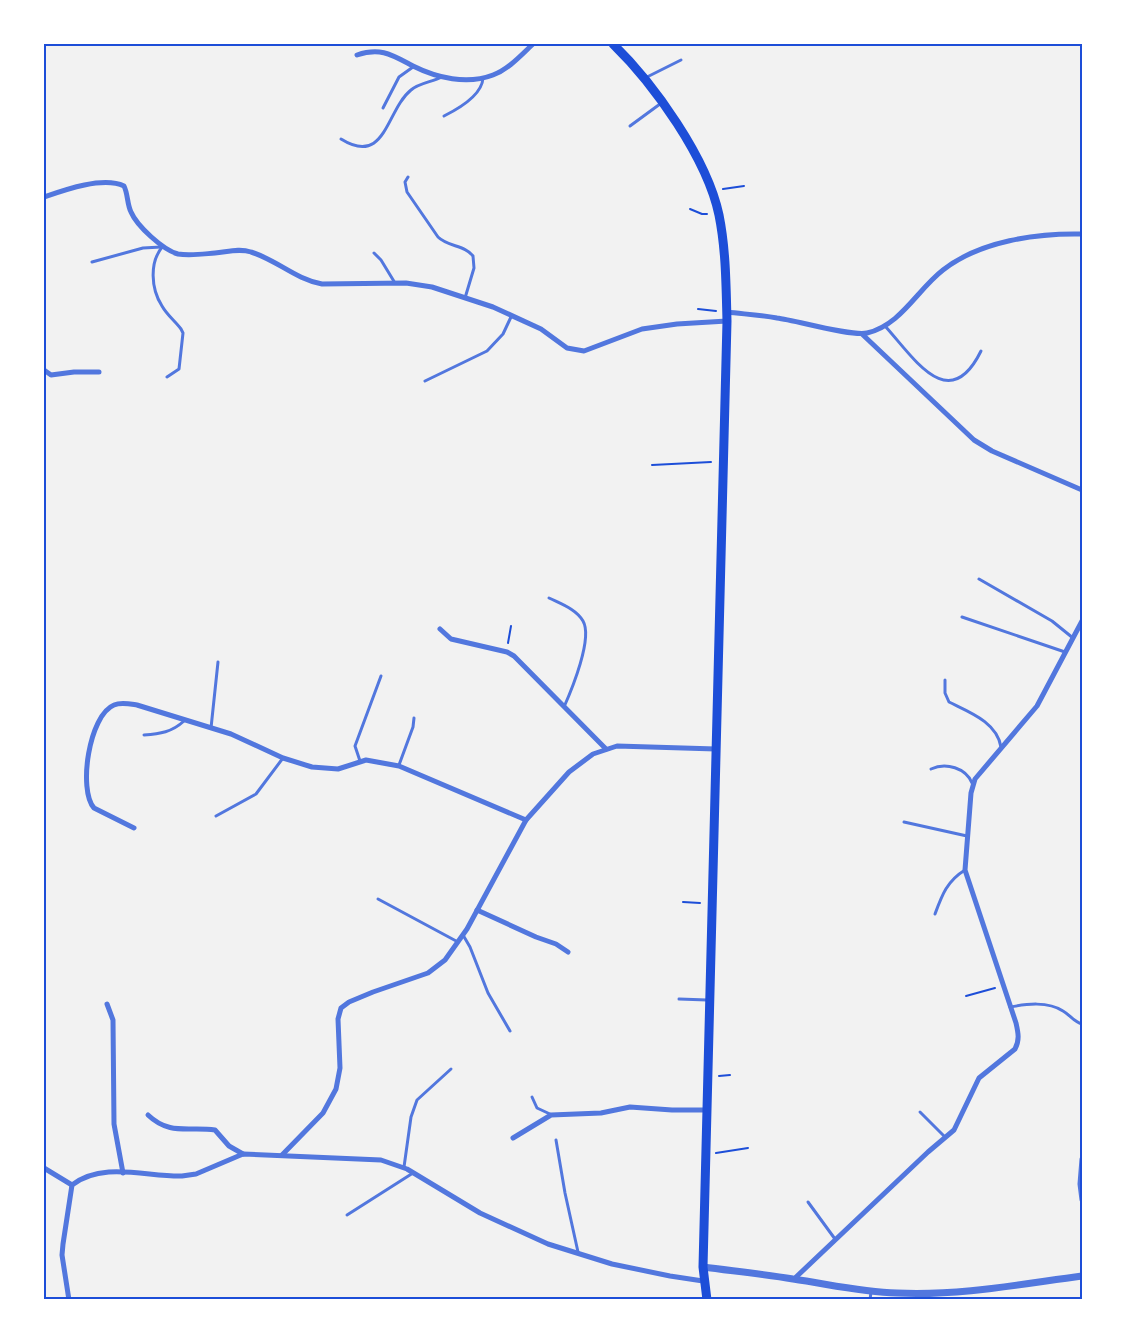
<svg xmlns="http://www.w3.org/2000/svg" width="1126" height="1343" viewBox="0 0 1126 1343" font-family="'Source Sans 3',sans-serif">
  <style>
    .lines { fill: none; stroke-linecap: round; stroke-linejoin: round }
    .path { stroke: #1d4ed8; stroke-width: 2 }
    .service { stroke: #5277de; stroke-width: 3 }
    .minor { stroke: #5277de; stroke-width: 5 }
    .tertiary { stroke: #5277de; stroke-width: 7 }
    .trunk { stroke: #1d4ed8; stroke-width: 9 }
    .neatline { fill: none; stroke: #1d4ed8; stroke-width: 2 }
  </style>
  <rect width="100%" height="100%" fill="#f2f2f2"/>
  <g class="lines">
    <g class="path">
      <path d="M723,189l21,-3"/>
      <path d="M690,209l12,5h5"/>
      <path d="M698,309l18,2"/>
      <path d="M652,465l59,-3"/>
      <path d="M508,643l3,-17"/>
      <path d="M683,902l17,1"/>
      <path d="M966,996l29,-8"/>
      <path d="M719,1076l11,-1"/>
      <path d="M716,1153l32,-5"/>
    </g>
    <g class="service">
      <path d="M645,78l36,-18"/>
      <path d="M383,108l16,-31 14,-10"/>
      <path d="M444,116c14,-7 38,-21 39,-38"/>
      <path d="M630,126l30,-22"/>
      <path d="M341,139c45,28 45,-29 70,-49 8,-7 21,-8 31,-13"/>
      <path d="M408,177l-3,5 2,10 31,45c10,10 27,8 35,19l1,12 -9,30"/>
      <path d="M163,246c-14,16 -12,43 -1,60 5,9 13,15 19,23l2,4 -4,36 -12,8"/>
      <path d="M374,253l7,7 14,23"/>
      <path d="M92,262l51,-14 18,-1"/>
      <path d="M885,326c29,32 64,90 96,25"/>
      <path d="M425,381l62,-30 16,-17 8,-17"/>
      <path d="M979,579l73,42 21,17"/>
      <path d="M549,598c12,6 27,11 34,23 10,17 -11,68 -19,86"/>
      <path d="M962,617l103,35"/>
      <path d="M945,680v13l4,9c20,10 48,20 52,45"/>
      <path d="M211,728l7,-66"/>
      <path d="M144,735c16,-1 28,-3 40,-14"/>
      <path d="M360,761l-5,-15 26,-70"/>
      <path d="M399,765l14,-38 1,-9"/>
      <path d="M931,769c15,-7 35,-1 41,14"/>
      <path d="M216,816l40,-22 27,-36"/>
      <path d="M904,822l63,14"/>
      <path d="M378,899l80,43"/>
      <path d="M935,914c7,-19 12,-33 30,-44"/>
      <path d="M463,935l7,12 18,46 22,38"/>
      <path d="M679,999l28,1"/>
      <path d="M1010,1007c16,-3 38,-6 53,4 7,4 11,11 19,13"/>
      <path d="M532,1097l5,11 13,6"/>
      <path d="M920,1112l25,25"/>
      <path d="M556,1140l9,53 13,59"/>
      <path d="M404,1167l7,-50 6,-17 34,-31"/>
      <path d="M808,1202l27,37"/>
      <path d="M347,1215l66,-42"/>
      <path d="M870,1300l1,-8"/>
    </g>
    <g class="minor">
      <path d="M357,55c24,-8 35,0 56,11 24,12 54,19 80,9 16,-6 28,-20 40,-31"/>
      <path d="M44,197c20,-7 59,-21 80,-11 4,8 3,18 7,26 6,14 32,38 47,42 12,2 25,0 37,-1 12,-1 24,-5 36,-1 26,8 44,27 71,32l84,-1 26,4 61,20 48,22 26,19 17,3 58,-22 35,-5 50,-3"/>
      <path d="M727,312c16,2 33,3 50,6 18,2 75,19 90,15 34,-8 50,-43 76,-63 37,-29 94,-37 139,-36"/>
      <path d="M862,334l112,106 18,11 90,39"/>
      <path d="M44,370l7,5 23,-3h25"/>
      <path d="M440,629l11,10 56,13 7,4 92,93"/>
      <path d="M134,828l-40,-20c-16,-18 -5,-93 20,-103 7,-3 16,-1 23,0l94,29 52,24 29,9 26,2 28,-9 33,6 127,54"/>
      <path d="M477,910l59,27 20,7 12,8"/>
      <path d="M107,1004l6,16 1,104 9,49"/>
      <path d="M148,1115c22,21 41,11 67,15l14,16 14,8"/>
      <path d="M513,1138l38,-23 50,-2 29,-6 42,3h34"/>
      <path d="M282,1155l41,-42 13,-24 4,-21 -2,-49 3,-11 8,-6 24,-10 55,-19 17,-13 22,-31 59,-109 43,-48 24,-18 24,-8 99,3"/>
      <path d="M1082,1159l-2,25 2,16"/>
      <path d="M44,1168l28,17"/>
      <path d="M794,1279l134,-127 26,-22 25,-52 36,-29c5,-9 3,-17 1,-26l-51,-153 6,-77 4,-14 62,-73 45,-85"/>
      <path d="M69,1300l-7,-45 1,-11 9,-59c31,-24 75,-8 110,-9l14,-2 47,-20 138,6 26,9 73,44 68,31 64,20 58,12 33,5"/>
    </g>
    <path class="tertiary" d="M703,1267c30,4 60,7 90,12 35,5 68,13 104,14 62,3 124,-9 185,-17"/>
    <path class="trunk" d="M613,44c41,40 94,114 106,171 7,35 7,70 8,106l-24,946 4,33"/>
  </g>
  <rect width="1126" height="1343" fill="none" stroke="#ffffff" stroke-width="90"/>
  <rect x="45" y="45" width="1036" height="1253" class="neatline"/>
</svg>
